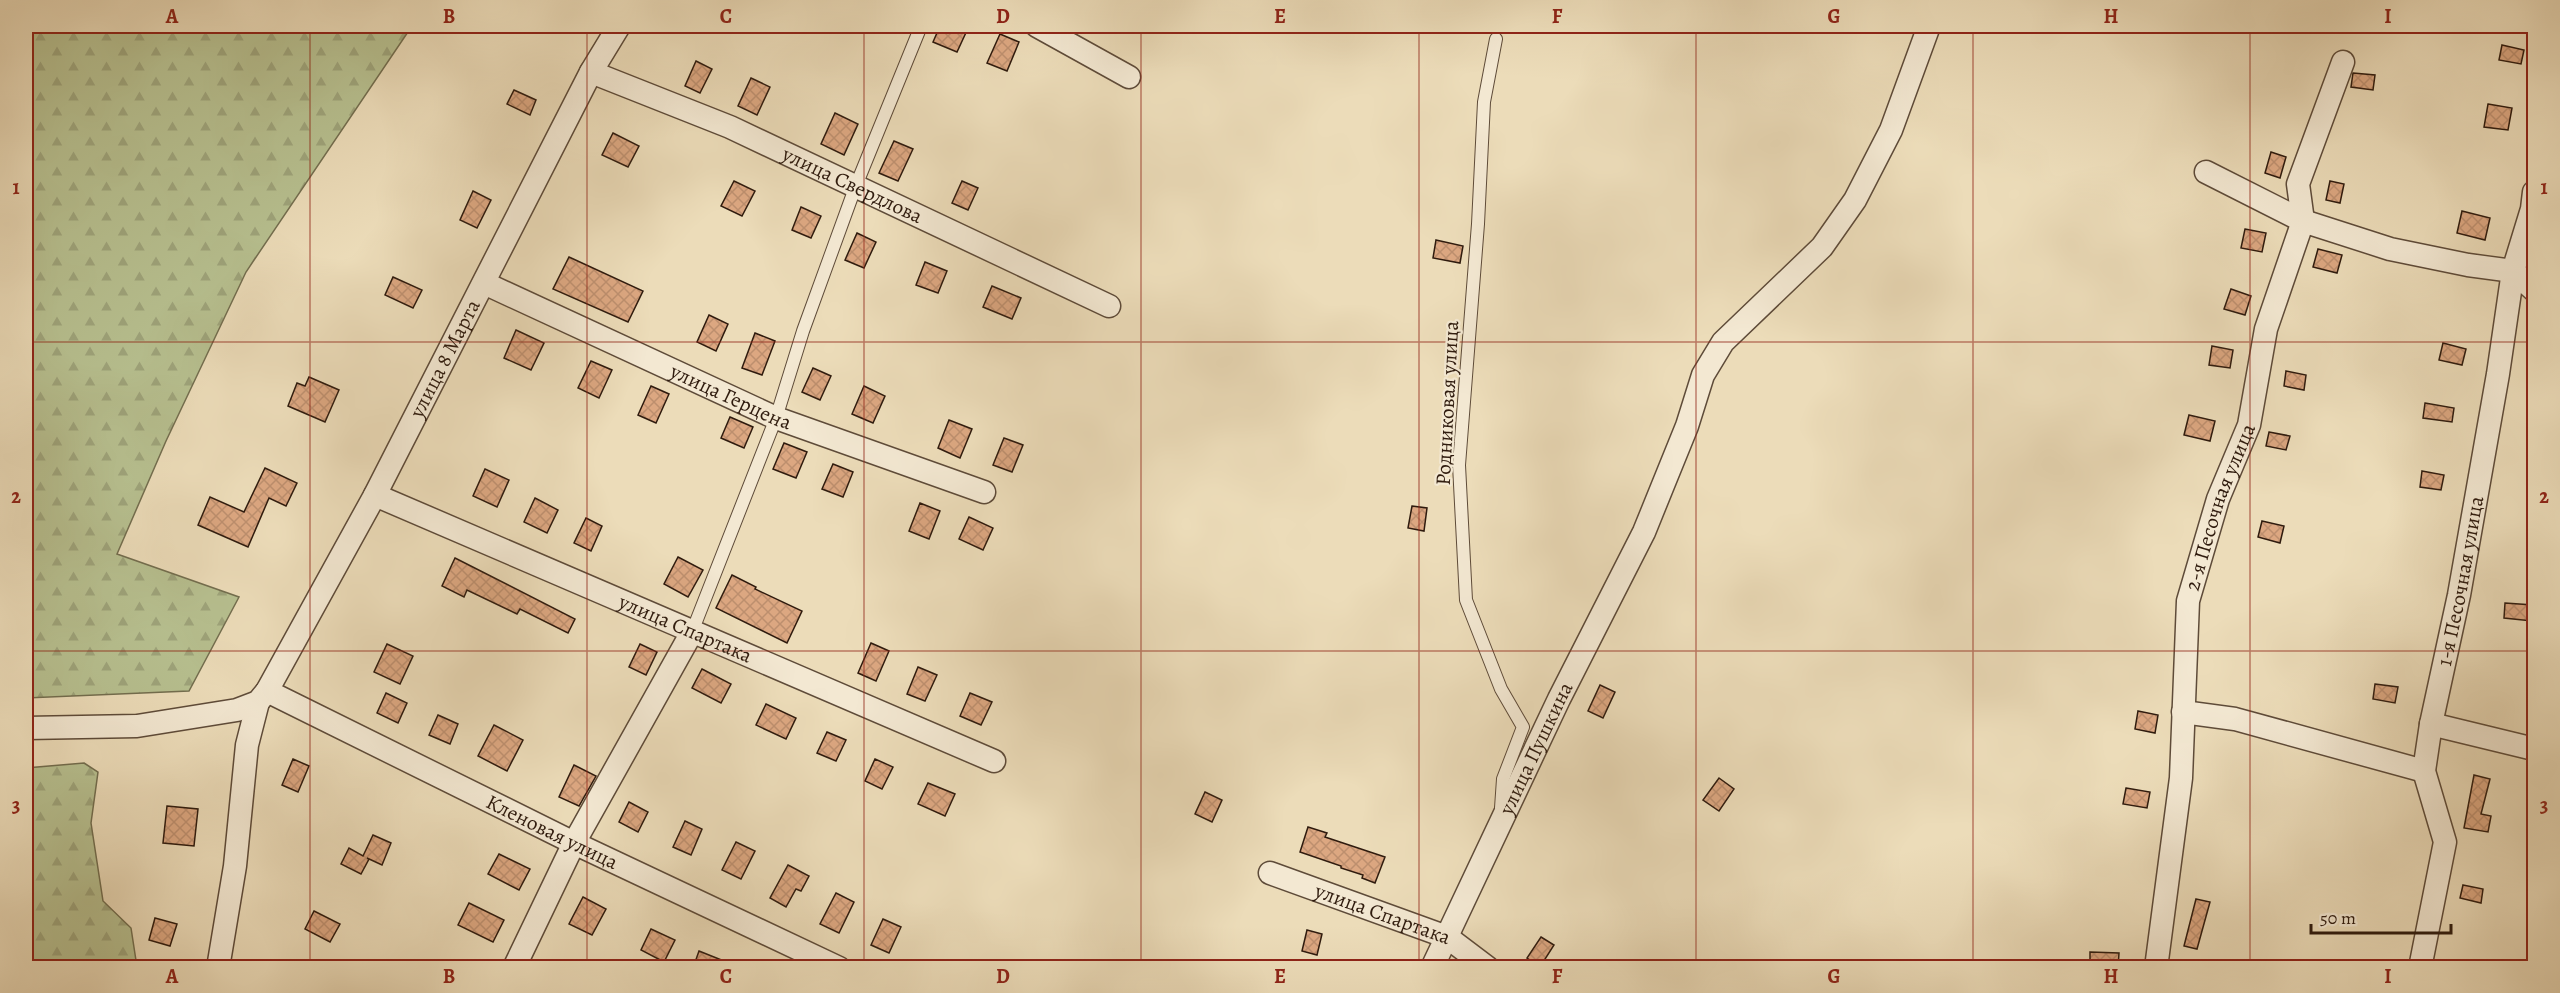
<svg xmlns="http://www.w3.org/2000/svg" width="2560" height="993" viewBox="0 0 2560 993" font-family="Alegreya,serif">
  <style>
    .forest { fill: url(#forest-firs); stroke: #736e4f; stroke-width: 1.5 }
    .building { fill: url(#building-cross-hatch); stroke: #2f1b0e; stroke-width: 1.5 }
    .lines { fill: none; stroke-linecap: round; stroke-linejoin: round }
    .service-casing { stroke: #5e4b39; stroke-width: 14 }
    .minor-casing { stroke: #5e4b39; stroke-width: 25 }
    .service { stroke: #f3e8d2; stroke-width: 12 }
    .minor { stroke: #f3e8d2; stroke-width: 22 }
    .grid { fill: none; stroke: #8f2418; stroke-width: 1.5; stroke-opacity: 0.55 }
    .labels { text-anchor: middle; stroke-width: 4.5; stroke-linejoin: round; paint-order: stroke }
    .street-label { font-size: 21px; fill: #2f1b0e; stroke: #f3e8d2 }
    .neatline { fill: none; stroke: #8f2418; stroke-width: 2 }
    .grid-label { font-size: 20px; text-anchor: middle; font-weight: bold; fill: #8f2418 }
  </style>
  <defs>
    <pattern id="forest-firs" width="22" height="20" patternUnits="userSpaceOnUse" patternTransform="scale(1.5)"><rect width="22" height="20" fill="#b7c090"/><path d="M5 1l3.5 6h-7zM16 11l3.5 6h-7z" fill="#9ea47b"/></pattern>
    <pattern id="building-cross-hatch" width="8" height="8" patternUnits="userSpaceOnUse" patternTransform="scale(1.5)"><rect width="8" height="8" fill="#dca781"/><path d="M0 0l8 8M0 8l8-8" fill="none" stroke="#bd8f6e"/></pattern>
  </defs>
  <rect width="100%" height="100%" fill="#ecdcb9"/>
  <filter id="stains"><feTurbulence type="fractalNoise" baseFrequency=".00333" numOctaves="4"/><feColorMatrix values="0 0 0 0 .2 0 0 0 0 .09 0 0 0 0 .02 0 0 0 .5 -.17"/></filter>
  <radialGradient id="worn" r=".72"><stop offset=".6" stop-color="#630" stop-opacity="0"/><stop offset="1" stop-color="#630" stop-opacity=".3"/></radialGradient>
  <g class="forest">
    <path d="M26,26h386l-166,246 -80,169 -49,113 122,43 -50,94 -163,7z"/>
    <path d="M84,763l14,9 -7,51 12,78 28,27 6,39h-111v-199z"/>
  </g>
  <g class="building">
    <path d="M940,26h29l-12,26 -24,-10z"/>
    <path d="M1000,34l19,8 -12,29 -20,-8z"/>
    <path d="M2502,45l22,5 -3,14 -22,-4z"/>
    <path d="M696,61l16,8 -12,24 -15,-7z"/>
    <path d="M2353,73l22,2 -2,15 -22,-3z"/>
    <path d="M751,78l19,9 -13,28 -19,-9z"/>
    <path d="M514,90l22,10 -6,15 -23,-11z"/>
    <path d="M2488,104l24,4 -4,22 -24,-3z"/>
    <path d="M835,113l23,11 -14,31 -23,-11z"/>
    <path d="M613,133l26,13 -11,21 -26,-12z"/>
    <path d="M894,141l19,8 -15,32 -19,-8z"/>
    <path d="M2271,152l15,5 -6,21 -15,-5z"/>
    <path d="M734,181l21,10 -13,25 -21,-10z"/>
    <path d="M962,181l16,7 -10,22 -16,-7z"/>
    <path d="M2330,181l14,3 -4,19 -14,-3z"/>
    <path d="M473,191l18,9 -14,28 -17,-8z"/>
    <path d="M801,207l20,9 -10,22 -19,-8z"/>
    <path d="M2462,211l28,7 -5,22 -28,-7z"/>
    <path d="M2245,229l21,4 -4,19 -21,-4z"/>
    <path d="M857,233l19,9 -12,26 -19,-8z"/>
    <path d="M1436,240l27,6 -3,17 -27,-5z"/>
    <path d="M2318,249l24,6 -5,18 -24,-6z"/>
    <path d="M569,257l74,34 -15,31 -75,-33z"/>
    <path d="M925,262l22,9 -9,22 -22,-8z"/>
    <path d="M393,277l29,13 -9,18 -28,-13z"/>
    <path d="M992,286l29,12 -9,21 -29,-12z"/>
    <path d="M2231,289l20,7 -6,19 -21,-6z"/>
    <path d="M709,315l19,9 -12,27 -19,-9z"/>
    <path d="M516,330l28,13 -13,27 -27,-12z"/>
    <path d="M755,333l20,8 -13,34 -20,-7z"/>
    <path d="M2443,343l23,6 -4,16 -23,-5z"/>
    <path d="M2212,346l21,4 -3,18 -21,-3z"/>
    <path d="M591,361l21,9 -13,28 -21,-10z"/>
    <path d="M813,368l18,8 -11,24 -18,-8z"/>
    <path d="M2286,371l20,4 -2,15 -20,-4z"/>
    <path d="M309,377l30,13 -14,32 -37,-16 9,-23 8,3z"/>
    <path d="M651,386l18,8 -13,29 -18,-8z"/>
    <path d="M864,386l21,10 -12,27 -21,-9z"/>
    <path d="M2425,403l29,5 -2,14 -29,-4z"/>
    <path d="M2189,415l26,6 -5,20 -26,-6z"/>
    <path d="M730,417l23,10 -9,21 -23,-10z"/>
    <path d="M949,420l23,9 -12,29 -22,-10z"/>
    <path d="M2269,432l21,4 -4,14 -20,-4z"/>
    <path d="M1004,438l19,7 -11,27 -19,-7z"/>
    <path d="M784,443l23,9 -11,26 -23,-9z"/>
    <path d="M833,464l20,8 -10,25 -21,-8z"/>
    <path d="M265,468l32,15 -11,23 -17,-8 -21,49 -50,-22 12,-28 34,15z"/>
    <path d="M485,469l24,11 -12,27 -24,-11z"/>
    <path d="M2422,471l22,4 -3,15 -21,-3z"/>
    <path d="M535,498l23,12 -11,23 -23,-11z"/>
    <path d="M920,503l20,8 -11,28 -20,-8z"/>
    <path d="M1412,506l15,2 -3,23 -16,-3z"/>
    <path d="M969,517l24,11 -10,22 -24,-11z"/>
    <path d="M586,518l16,8 -11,25 -17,-8z"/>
    <path d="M2262,521l22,5 -4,17 -22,-6z"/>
    <path d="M678,557l25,13 -15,27 -24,-13z"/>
    <path d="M455,558l120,61 -7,14 -48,-24 -3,5 -50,-24 -3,7 -22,-11z"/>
    <path d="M732,575l24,12 -1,2 47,22 -15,32 -71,-35z"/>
    <path d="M2505,603l28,2 -1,16 -28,-3z"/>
    <path d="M871,643l18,8 -13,30 -18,-8z"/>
    <path d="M387,644l26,12 -13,28 -26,-12z"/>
    <path d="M640,644l17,8 -11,23 -17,-8z"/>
    <path d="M918,667l19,8 -12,26 -18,-7z"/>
    <path d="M702,669l29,15 -10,19 -29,-15z"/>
    <path d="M2375,684l23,3 -3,16 -22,-4z"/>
    <path d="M1600,685l15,7 -12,26 -15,-7z"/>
    <path d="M386,693l21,10 -9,20 -21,-10z"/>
    <path d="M970,693l22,9 -11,23 -21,-9z"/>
    <path d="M766,704l30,14 -10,21 -30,-14z"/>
    <path d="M2138,711l20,4 -3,18 -20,-4z"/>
    <path d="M438,715l20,9 -8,20 -21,-9z"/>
    <path d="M494,725l29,15 -16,31 -29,-15z"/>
    <path d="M827,732l19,8 -10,21 -19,-8z"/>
    <path d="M293,759l16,7 -11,26 -16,-7z"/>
    <path d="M875,759l18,8 -11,22 -17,-8z"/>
    <path d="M574,765l22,11 -17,30 -20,-9z"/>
    <path d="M2474,775l16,4 -9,35 10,2 -3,16 -24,-4z"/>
    <path d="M1719,778l15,11 -15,22 -16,-11z"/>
    <path d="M928,783l27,11 -10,22 -27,-12z"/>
    <path d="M2126,788l24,4 -3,16 -24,-4z"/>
    <path d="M1205,792l17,8 -10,22 -17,-8z"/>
    <path d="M629,802l19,10 -10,20 -19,-10z"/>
    <path d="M167,806l31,3 -4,37 -31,-3z"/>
    <path d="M685,821l17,8 -11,26 -18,-8z"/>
    <path d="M1308,827l19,6 -2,4 60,20 -10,26 -13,-5 1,-3 -22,-7v-2l-41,-14z"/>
    <path d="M373,835l18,8 -9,22 -15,-7 2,1 -8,15 -20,-10 8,-16 14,8z"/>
    <path d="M736,842l19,9 -14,28 -19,-9z"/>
    <path d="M499,854l31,15 -11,21 -31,-16z"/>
    <path d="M788,865l21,11 -8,15 -5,-2 -10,18 -16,-9z"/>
    <path d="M2463,885l20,4 -2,14 -21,-5z"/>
    <path d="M836,893l18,9 -15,31 -19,-9z"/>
    <path d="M583,897l23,12 -14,26 -23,-11z"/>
    <path d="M2196,899l14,3 -13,47 -13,-3z"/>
    <path d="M469,903l35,17 -11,22 -35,-17z"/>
    <path d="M314,911l26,13 -10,18 -25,-13z"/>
    <path d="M155,918l22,6 -7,22 -21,-6z"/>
    <path d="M883,919l18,8 -12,26 -18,-8z"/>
    <path d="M651,929l24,11 -11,22 -23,-12z"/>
    <path d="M1307,930l15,4 -5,21 -15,-4z"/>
    <path d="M1541,937l13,8 -14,22 -13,-9z"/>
    <path d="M699,951l40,16v1h-46z"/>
    <path d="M2090,952l29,1 -1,15h-28z"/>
  </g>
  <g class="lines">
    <g class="service-casing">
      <g id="service">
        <path d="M1496,39l-12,63 -6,122 -19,241 7,135 35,89 22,38 -20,52 -2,29"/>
        <path d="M692,632l84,-214 27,-87 52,-143 66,-162"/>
      </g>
    </g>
    <g class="minor-casing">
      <g id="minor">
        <path d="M1037,26l92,51"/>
        <path id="s1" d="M591,72l139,55 379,179"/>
        <path d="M2206,172l97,49 87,28 78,16 45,6 21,19"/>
        <path id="s2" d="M484,283l292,135 208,74"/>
        <path id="s3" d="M375,495l619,266"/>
        <path id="s4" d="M267,691l307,152 265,125"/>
        <path d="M2183,712l52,7 189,52"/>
        <path d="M2431,724l103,25"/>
        <path id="s5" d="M26,728l111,-2 100,-16 21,-8 9,-11 108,-196 216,-423 28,-46"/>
        <path id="s6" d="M1270,873l177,64 41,31"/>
        <path d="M218,968l17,-102 12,-121 11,-43"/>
        <path d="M514,968l60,-125 118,-211"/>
        <path id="s7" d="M1432,968l127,-269 85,-167 43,-106 16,-51 20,-33 99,-95 33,-47 36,-70 38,-104"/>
        <path id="s8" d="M2156,968l25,-190 7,-177 30,-102 31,-74 17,-96 37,-108 -5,-37 45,-122"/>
        <path id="s9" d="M2420,968l25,-126 -21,-71 7,-47 28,-129 39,-221 15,-103 19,-62 2,-17"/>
      </g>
    </g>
    <use href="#service" class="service"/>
    <use href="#minor" class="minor"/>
  </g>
  <path class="grid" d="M310,26v942M587,26v942M864,26v942M1141,26v942M1419,26v942M1696,26v942M1973,26v942M2250,26v942M26,342h2508M26,651h2508"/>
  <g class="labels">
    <g class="street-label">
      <text dy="7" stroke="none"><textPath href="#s1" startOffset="285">улица Свердлова</textPath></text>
      <text dy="7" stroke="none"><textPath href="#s5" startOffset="626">улица 8 Марта</textPath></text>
      <text dy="7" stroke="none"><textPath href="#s2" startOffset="272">улица Герцена</textPath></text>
      <text transform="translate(1447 403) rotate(-87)" y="7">Родниковая улица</text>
      <text dy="7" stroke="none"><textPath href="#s8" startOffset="468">2-я Песочная улица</textPath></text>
      <text dy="7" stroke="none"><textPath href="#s9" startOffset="396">1-я Песочная улица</textPath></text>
      <text dy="7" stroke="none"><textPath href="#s3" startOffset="338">улица Спартака</textPath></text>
      <text dy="7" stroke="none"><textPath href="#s7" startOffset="243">улица Пушкина</textPath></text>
      <text dy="7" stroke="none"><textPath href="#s4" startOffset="318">Кленовая улица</textPath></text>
      <text dy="7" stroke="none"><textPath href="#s6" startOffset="120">улица Спартака</textPath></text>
    </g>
  </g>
  <rect width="2560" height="993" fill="none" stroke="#ecdcb9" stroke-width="66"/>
  <path d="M2311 924v9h140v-9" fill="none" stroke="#2f1b0e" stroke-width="3"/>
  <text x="2320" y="924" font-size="18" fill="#2f1b0e" stroke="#f3e8d2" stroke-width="4.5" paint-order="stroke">50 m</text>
  <rect x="33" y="33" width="2494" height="927" class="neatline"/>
  <g class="grid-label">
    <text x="172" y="23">A</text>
    <text x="449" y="23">B</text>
    <text x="726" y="23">C</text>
    <text x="1003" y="23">D</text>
    <text x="1280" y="23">E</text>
    <text x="1557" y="23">F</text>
    <text x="1834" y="23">G</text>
    <text x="2111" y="23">H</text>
    <text x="2388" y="23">I</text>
    <text x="16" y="194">1</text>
    <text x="2544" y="194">1</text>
    <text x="16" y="503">2</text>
    <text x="2544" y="503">2</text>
    <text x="16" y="812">3</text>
    <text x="2544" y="812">3</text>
    <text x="172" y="983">A</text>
    <text x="449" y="983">B</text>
    <text x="726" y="983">C</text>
    <text x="1003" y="983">D</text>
    <text x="1280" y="983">E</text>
    <text x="1557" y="983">F</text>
    <text x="1834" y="983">G</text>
    <text x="2111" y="983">H</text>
    <text x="2388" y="983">I</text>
  </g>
  <rect width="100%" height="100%" filter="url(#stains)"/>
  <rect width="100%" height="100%" fill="url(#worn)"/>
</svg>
